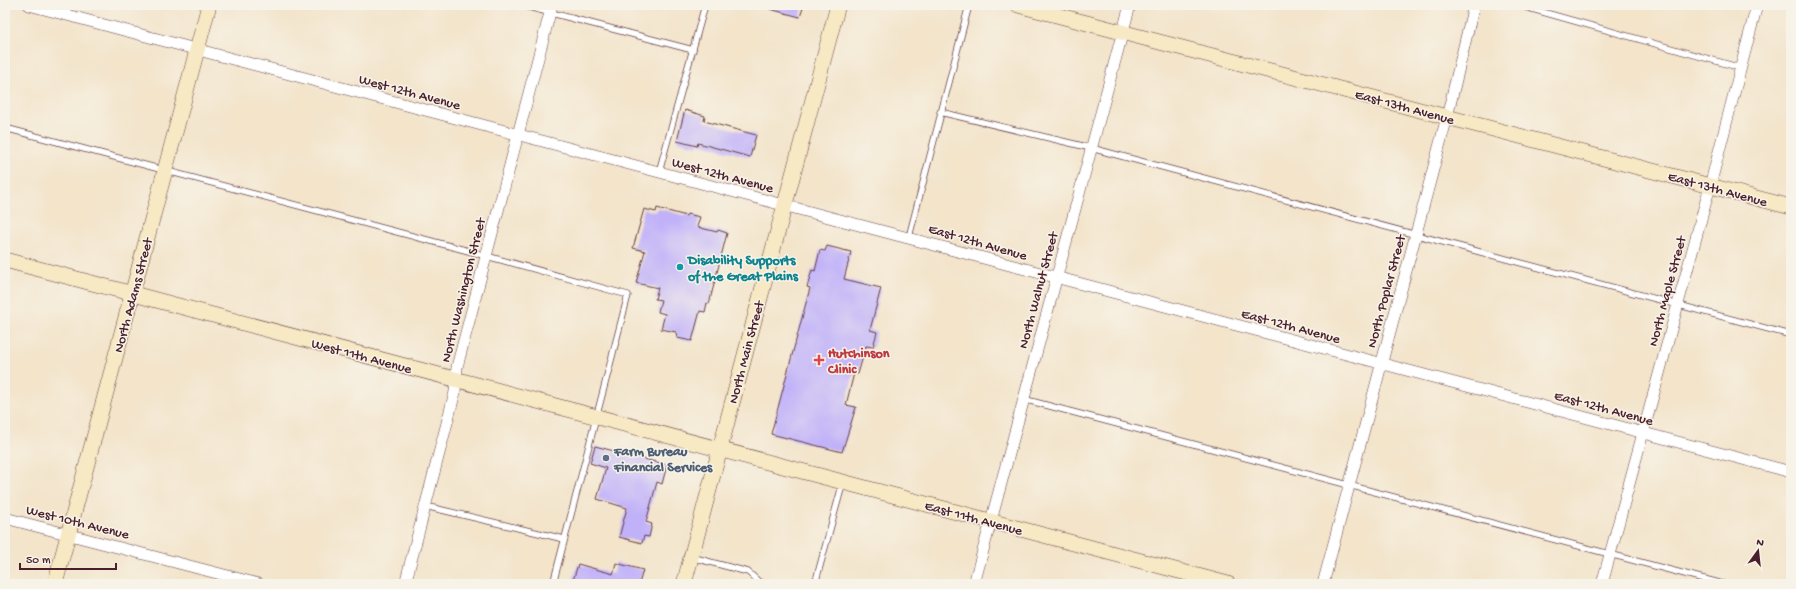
<svg xmlns="http://www.w3.org/2000/svg" width="1796" height="589" viewBox="0 0 1796 589" font-family="'Gochi Hand',sans-serif">
  <style>
    .building { fill: #c0b1f9 }
    .lines { fill: none; stroke-linecap: round; stroke-linejoin: round }
    .lane-casing { stroke: #633d43; stroke-width: 7 }
    .street-casing { stroke: #633d43; stroke-width: 12 }
    .secondary-casing { stroke: #633d43; stroke-width: 16 }
    .lane { stroke: #fff; stroke-width: 5.5 }
    .street { stroke: #fff; stroke-width: 11 }
    .secondary { stroke: #f7e9c3; stroke-width: 15 }
    .culture-dot { fill: #0f9aa8; stroke: #f7f3e8; stroke-width: 1.5 }
    .health-dot { fill: #e0444e; stroke: #f7f3e8; stroke-width: 1.5 }
    .service-dot { fill: #5c6f8a; stroke: #f7f3e8; stroke-width: 1.5 }
    .labels { text-anchor: middle; stroke-width: 3; stroke-linejoin: round; paint-order: stroke }
    .street-label { font-size: 14px; fill: #4a1f2b; stroke: #f7f3e8 }
    .culture-label { font-size: 14px; font-weight: bold; fill: #0d838f; stroke: #f7f3e8; text-anchor: start }
    .health-label { font-size: 14px; font-weight: bold; fill: #be3a42; stroke: #f7f3e8; text-anchor: start }
    .service-label { font-size: 14px; font-weight: bold; fill: #4e5e75; stroke: #f7f3e8; text-anchor: start }
  </style>
  <rect width="100%" height="100%" fill="#f7f3e8"/>
  <filter id="ink" filterUnits="userSpaceOnUse"><feTurbulence type="fractalNoise" baseFrequency=".025" numOctaves="2"/><feDisplacementMap in="SourceGraphic" scale="8" xChannelSelector="R" yChannelSelector="G"/><feConvolveMatrix kernelMatrix="1 2 1 2 8 2 1 2 1" color-interpolation-filters="sRGB"/></filter>
  <filter id="wash" filterUnits="userSpaceOnUse"><feTurbulence type="fractalNoise" baseFrequency=".012" numOctaves="4" result="noise"/><feDisplacementMap in="SourceGraphic" scale="16" xChannelSelector="R" yChannelSelector="G"/><feGaussianBlur stdDeviation="0.9" result="paint"/><feColorMatrix in="noise" values="0 0 0 0 0 0 0 0 0 0 0 0 0 0 0 0 0 1.4 0 .05"/><feComposite in="paint" operator="in"/></filter>
  <g filter="url(#wash)">
    <rect width="100%" height="100%" fill="#f3e4ca"/>
    <g id="blocks">
      <g class="building">
        <path d="M767,5h37l-4,12 -34,-9z"/>
        <path d="M685,110l20,6 -1,5 52,14 -6,22 -52,-14 -1,3 -20,-5z"/>
        <path d="M657,208l29,8 1,-2 13,3 -3,10 20,5 1,-2 9,3 -18,71 -2,-1 -2,9 -5,-1 -8,30 -15,-3 -1,-6 -15,-3 4,-15 -7,-2 3,-12 -6,-1 3,-11 -22,-5 9,-32 -12,-3 11,-39 12,3z"/>
        <path d="M827,246l24,6 -7,27 37,9 -11,42 7,2 -4,15 -7,-1 -8,28 -4,-1 -8,32 10,2 -14,45 -71,-18 39,-146 -3,-1 5,-17 3,1 5,-21 5,1z"/>
        <path d="M595,446l72,19 -5,19 -5,-2 -11,40 6,2 -3,13 -5,-1 -2,7 -23,-6 8,-29 -30,-9 9,-31 -16,-5z"/>
        <path d="M616,563l27,7 -4,14h-67l6,-20 35,10z"/>
      </g>
    </g>
  </g>
  <g filter="url(#ink)">
    <use href="#blocks" fill-opacity="0" stroke="#633d43" stroke-width="1"/>
    <g class="lines">
      <g class="lane-casing">
        <g id="lane">
          <path d="M521,5l172,45"/>
          <path d="M1518,5l223,63"/>
          <path d="M940,112l151,36 700,187"/>
          <path d="M5,128l460,122 163,45 -75,289"/>
          <path d="M659,172l46,-167"/>
          <path d="M909,237l60,-232"/>
          <path d="M1023,399l700,185"/>
          <path d="M425,506l139,33"/>
          <path d="M691,557l57,15 11,10 6,2"/>
          <path d="M815,584l28,-102"/>
        </g>
      </g>
      <g class="street-casing">
        <g id="street">
          <path d="M29,5c587,155 1174,312 1762,467"/>
          <path d="M5,518l254,66"/>
          <path d="M405,584l50,-192 2,-25 95,-362"/>
          <path d="M974,584l156,-579"/>
          <path d="M1323,584l124,-467 27,-112"/>
          <path d="M1602,584l108,-398 47,-181"/>
        </g>
      </g>
      <g class="secondary-casing">
        <g id="secondary">
          <path d="M1018,5l773,202"/>
          <path d="M5,260l1223,324"/>
          <path d="M55,584l154,-579"/>
          <path d="M684,584l154,-579"/>
        </g>
      </g>
      <use href="#lane" class="lane"/>
      <use href="#street" class="street"/>
      <use href="#secondary" class="secondary"/>
    </g>
  </g>
  <circle class="culture-dot" cx="680" cy="267" r="4"/>
  <path class="health-dot" d="M817 354h4v4h4v4h-4v4h-4v-4h-4v-4h4z"/>
  <circle class="service-dot" cx="606" cy="458" r="4"/>
  <g class="labels">
    <g class="street-label">
      <text transform="translate(410 91) rotate(15)" y="5">West 12th Avenue</text>
      <text transform="translate(1405 106) rotate(15)" y="5">East 13th Avenue</text>
      <text transform="translate(723 174) rotate(15)" y="5">West 12th Avenue</text>
      <text transform="translate(1718 188) rotate(15)" y="5">East 13th Avenue</text>
      <text transform="translate(978 241) rotate(16)" y="5">East 12th Avenue</text>
      <text transform="translate(462 290) rotate(-76)" y="5">North Washington Street</text>
      <text transform="translate(1037 290) rotate(-75)" y="5">North Walnut Street</text>
      <text transform="translate(1385 291) rotate(-75)" y="5">North Poplar Street</text>
      <text transform="translate(1666 291) rotate(-75)" y="5">North Maple Street</text>
      <text transform="translate(132 295) rotate(-75)" y="5">North Adams Street</text>
      <text transform="translate(1291 325) rotate(15)" y="5">East 12th Avenue</text>
      <text transform="translate(745 352) rotate(-75)" y="5">North Main Street</text>
      <text transform="translate(362 355) rotate(15)" y="5">West 11th Avenue</text>
      <text transform="translate(1604 407) rotate(15)" y="5">East 12th Avenue</text>
      <text transform="translate(974 517) rotate(15)" y="5">East 11th Avenue</text>
      <text transform="translate(78 521) rotate(14)" y="5">West 10th Avenue</text>
    </g>
    <g class="culture-label">
      <text x="688" y="264">Disability Supports<tspan x="688" dy="16">of the Great Plains</tspan></text>
    </g>
    <g class="health-label">
      <text x="828" y="357">Hutchinson<tspan x="828" dy="16">Clinic</tspan></text>
    </g>
    <g class="service-label">
      <text x="614" y="455">Farm Bureau<tspan x="614" dy="16">Financial Services</tspan></text>
    </g>
  </g>
  <rect width="1796" height="589" fill="none" stroke="#f7f3e8" stroke-width="20"/>
  <g transform="translate(1758 551) rotate(15)" stroke="#f7f3e8" stroke-width="3" paint-order="stroke">
  <path d="M0-3L7 15L0 10L-7 15Z" fill="#4a1f2b"/>
  <text y="-6" font-size="11" font-weight="bold" text-anchor="middle" fill="#4a1f2b">N</text>
  </g>
  <path d="M20 563v6h96v-6" fill="none" stroke="#4a1f2b" stroke-width="2"/>
  <text x="26" y="563" font-size="12" fill="#4a1f2b" stroke="#f7f3e8" stroke-width="3" paint-order="stroke">50 m</text>
</svg>
